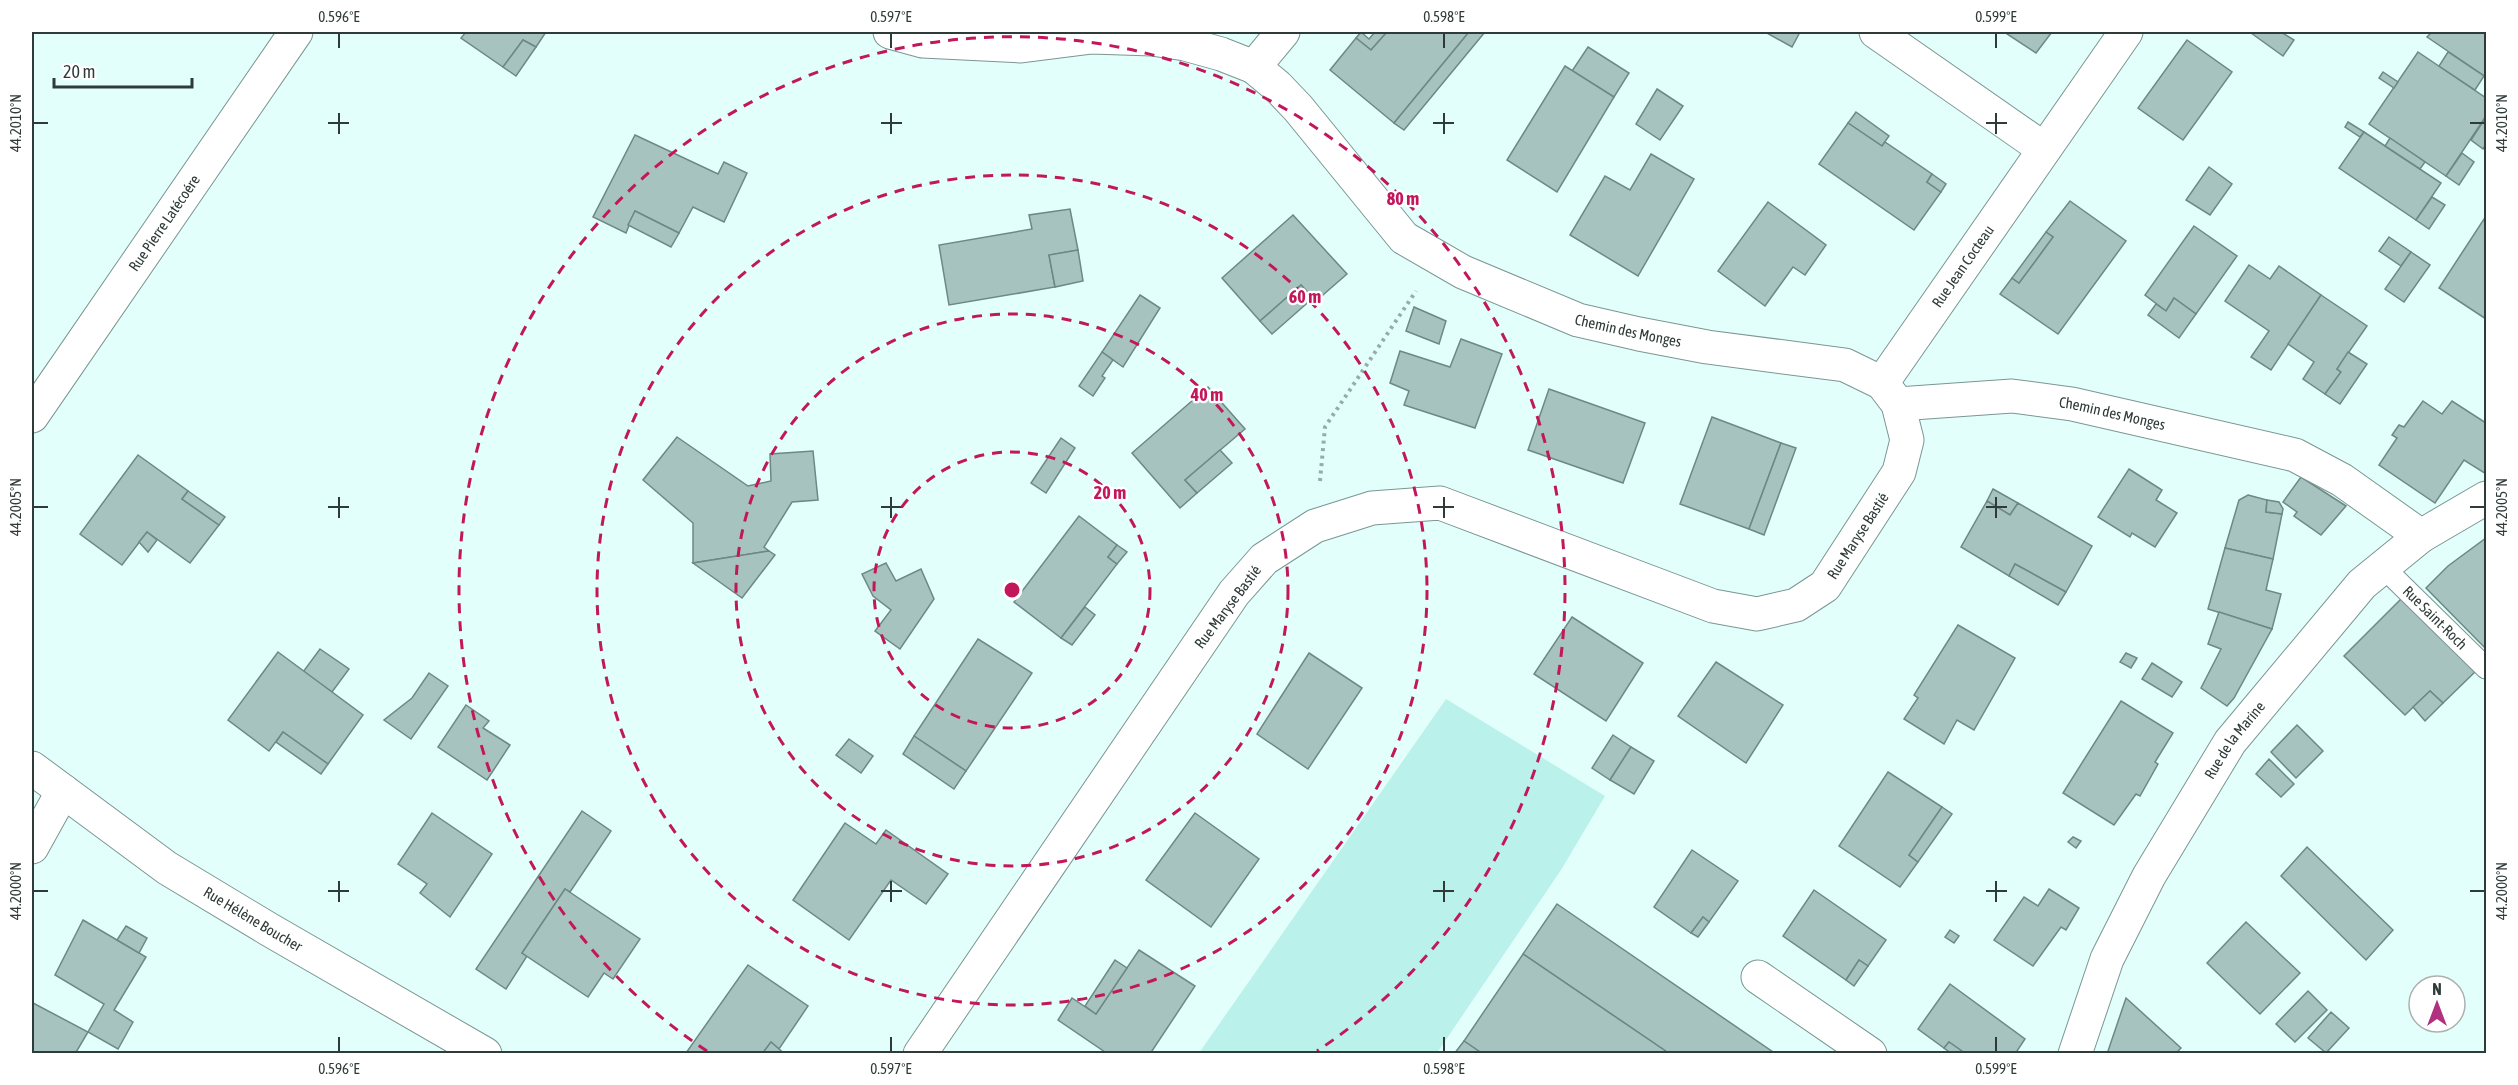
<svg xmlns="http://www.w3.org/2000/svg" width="2518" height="1085" viewBox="0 0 2518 1085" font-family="'Asap Condensed',sans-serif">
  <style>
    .green { fill: #bbf1eb }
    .building { fill: #a7c3c0; stroke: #6d8885; stroke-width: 1.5 }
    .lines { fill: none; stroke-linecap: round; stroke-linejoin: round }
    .service-casing { stroke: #7b9693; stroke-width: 23 }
    .minor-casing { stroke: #7b9693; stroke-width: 35 }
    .path { stroke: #97aca9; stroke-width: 4; stroke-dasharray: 3 4.5; stroke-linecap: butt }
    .service { stroke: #fff; stroke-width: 21 }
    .minor { stroke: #fff; stroke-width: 33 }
    .ticks { fill: none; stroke: #2f3b39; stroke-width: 2 }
    .ring { fill: none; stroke: #c2185b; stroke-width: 3; stroke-dasharray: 10 8 }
    .labels { text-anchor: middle; stroke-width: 4.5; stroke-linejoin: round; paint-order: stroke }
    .street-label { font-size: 15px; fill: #2f3b39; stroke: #fff }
    .centre { fill: #c2185b; stroke: #fff; stroke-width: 3 }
    .ring-label { font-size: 18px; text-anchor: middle; font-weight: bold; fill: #c2185b; stroke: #fff; stroke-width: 4.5; stroke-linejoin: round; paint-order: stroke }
    .neatline { fill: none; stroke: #2f3b39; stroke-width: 2 }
    .ticks-label { font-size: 15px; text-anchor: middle; fill: #2f3b39 }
  </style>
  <rect width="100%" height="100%" fill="#e2fffb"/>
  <path class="green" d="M1446,699l159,97 -44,74 -124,183h-238z"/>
  <g class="building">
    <path d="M466,32h80l-10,15 -13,-7 -20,27 -42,-29z"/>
    <path d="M1361,32l8,7 6,-7h12l-16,18 -15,-12z"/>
    <path d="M1387,32h82l-75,91 -64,-53 26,-32 15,12z"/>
    <path d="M1469,32h16l-81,98 -10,-7z"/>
    <path d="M1765,32h35l-8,15z"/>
    <path d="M2004,32h48l-16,21z"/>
    <path d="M2252,32h29l13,8 -11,16 -32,-23z"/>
    <path d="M2432,32h54v45l-59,-40z"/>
    <path d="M523,40l13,7 -20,29 -13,-9z"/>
    <path d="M2187,40l45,32 -49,68 -45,-32z"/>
    <path d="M1588,47l41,26 -15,24 -42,-26z"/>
    <path d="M2418,52l68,46v18l-40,60 -77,-52z"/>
    <path d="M2448,52l36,24 -9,14 -36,-24z"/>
    <path d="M1565,66l49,31 -57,95 -50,-32z"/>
    <path d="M2383,72l15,10 -4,6 -15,-10z"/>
    <path d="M1657,89l26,17 -23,34 -24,-16z"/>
    <path d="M1856,112l33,24 -7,10 -34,-23z"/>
    <path d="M2486,117v27l-3,5 -12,-9z"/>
    <path d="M2348,122l16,10 -4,5 -15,-10z"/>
    <path d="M1848,123l34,23 3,-4 47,32 -5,8 14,10 -27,38 -95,-66z"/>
    <path d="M2364,132l77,51 -25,37 -77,-52z"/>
    <path d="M635,135l83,39 6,-12 23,11 -23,49 -31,-15 -14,26 -44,-22 -9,22 -33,-16z"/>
    <path d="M2390,138l35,24 -5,7 -35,-23z"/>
    <path d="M2462,153l12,9 -15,23 -13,-9z"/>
    <path d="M1651,154l43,25 -56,97 -68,-41 35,-59 25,14z"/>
    <path d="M2209,167l23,17 -22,31 -24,-15z"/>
    <path d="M1932,174l14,10 -5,8 -14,-10z"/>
    <path d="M2432,197l13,8 -16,24 -13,-9z"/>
    <path d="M2070,201l56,40 -68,93 -58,-40 12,-16 7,5 34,-46 -7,-5z"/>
    <path d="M1768,202l58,43 -21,30 -12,-8 -28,39 -47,-35z"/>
    <path d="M1070,209l8,41 -29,5 6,32 -106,18 -10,-60 93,-16 -3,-14z"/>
    <path d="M635,211l44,22 -8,14 -43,-22z"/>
    <path d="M1293,215l54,59 -31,27 -15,-16 -41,36 -38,-43z"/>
    <path d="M2486,216v103l-47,-31z"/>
    <path d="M2194,226l43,30 -41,58 -22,-16 -8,13 -21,-16z"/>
    <path d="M2046,232l7,5 -34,46 -7,-5z"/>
    <path d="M2389,237l22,15 -10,14 -22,-15z"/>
    <path d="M1078,250l5,31 -28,6 -6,-32z"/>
    <path d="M2411,252l19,13 -26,37 -19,-13z"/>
    <path d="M2249,265l21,14 9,-13 42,29 -50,75 -20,-13 18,-26 -44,-30z"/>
    <path d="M1301,285l12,13 -41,36 -12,-13z"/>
    <path d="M1140,295l20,13 -37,59 -21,-15z"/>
    <path d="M2321,295l46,31 -30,43 4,3 -16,22 -22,-15 11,-17 -26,-18z"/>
    <path d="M2174,298l22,16 -17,24 -31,-23 8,-11 10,7z"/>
    <path d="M1414,307l32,14 -7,23 -33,-13z"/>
    <path d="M1461,339l41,15 -27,74 -71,-23 5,-14 -19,-8 10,-32 50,16z"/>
    <path d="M1102,352l11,8 -11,16 3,2 -12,18 -14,-10z"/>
    <path d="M2348,352l19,12 -27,40 -15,-10 16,-22 -4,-3z"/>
    <path d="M1208,387l37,42 -60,51 12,13 -17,15 -48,-55z"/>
    <path d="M1549,389l96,34 -22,60 -95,-33z"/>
    <path d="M2423,401l19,13 10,-13 34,22v51l-22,-14 -29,43 -56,-38 18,-27 -5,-3 7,-10 5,2z"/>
    <path d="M1712,417l69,26 -32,86 -69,-25z"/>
    <path d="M677,437l71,49 23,-5 -1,-27 43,-3 5,49 -26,2 -28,45 5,4 -76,12v-40l-50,-43z"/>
    <path d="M1061,438l14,10 -29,45 -15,-10z"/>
    <path d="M1781,443l15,5 -32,87 -15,-6z"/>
    <path d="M1220,450l12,13 -35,30 -12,-13z"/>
    <path d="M138,455l50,36 -6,8 37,26 -29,38 -43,-31 -25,33 -42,-31z"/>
    <path d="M2129,469l33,21 -6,10 21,13 -22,34 -23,-14 -2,4 -32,-20z"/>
    <path d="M2301,477l45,29 -25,29 -27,-19 3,-4 -14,-10z"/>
    <path d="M1993,489l25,14 -8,12 -23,-14z"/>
    <path d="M188,491l37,26 -6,8 -37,-26z"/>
    <path d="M2248,495l19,5 -1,12 16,2 -9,45 -48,-11 14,-48z"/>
    <path d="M2267,500l12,2 4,7 -1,5 -16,-2z"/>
    <path d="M1987,501l23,14 8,-12 74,43 -26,46 -51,-28 -6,12 -48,-29z"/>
    <path d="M1079,516l38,29 -9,12 9,7 -56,74 -47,-36z"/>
    <path d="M147,532l10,8 -9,12 -9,-10z"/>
    <path d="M2486,538v111l-60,-61 22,-22z"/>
    <path d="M1117,545l10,7 -10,12 -9,-7z"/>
    <path d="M2225,548l48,11 -7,31 15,4 -9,35 -64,-20z"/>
    <path d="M769,551l6,4 -33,43 -49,-35z"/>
    <path d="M886,563l10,18 25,-12 13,30 -34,50 -25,-18 16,-21 -18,-14 -11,-22z"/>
    <path d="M2015,564l51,28 -8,13 -49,-29z"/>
    <path d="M2404,596l74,73 -35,34 -13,-12 -25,24 -61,-59z"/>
    <path d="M1085,607l10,8 -23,30 -11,-7z"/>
    <path d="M2219,612l53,17 -38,69 -7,8 -26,-18 20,-39 -13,-5z"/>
    <path d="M1572,617l71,46 -37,58 -72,-47z"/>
    <path d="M1958,625l57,33 -41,72 -17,-10 -13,24 -40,-25 14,-21 -4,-3z"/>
    <path d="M978,639l54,34 -66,98 -52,-35z"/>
    <path d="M320,649l29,20 -17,23 -29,-20z"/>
    <path d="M278,652l85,63 -35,49 -45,-32 -14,19 -41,-31z"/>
    <path d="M1309,653l53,35 -54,81 -51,-35z"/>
    <path d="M2126,653l11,5 -6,10 -11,-6z"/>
    <path d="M1716,662l67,43 -37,58 -68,-47z"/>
    <path d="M2152,663l30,19 -10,15 -30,-18z"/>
    <path d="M429,673l19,13 -37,53 -27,-19 28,-22z"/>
    <path d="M2430,691l13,12 -18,18 -12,-14z"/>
    <path d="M2121,701l52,32 -18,29 3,2 -18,32 -4,-2 -22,31 -51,-32z"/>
    <path d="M466,705l23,16 -6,7 27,17 -23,35 -49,-33z"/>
    <path d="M2297,725l26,26 -27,27 -25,-26z"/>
    <path d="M283,732l45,32 -7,10 -45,-32z"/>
    <path d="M1613,735l18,12 -21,33 -18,-12z"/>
    <path d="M914,736l52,35 -12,18 -51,-35z"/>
    <path d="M849,739l24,17 -12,17 -25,-18z"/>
    <path d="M1631,747l23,14 -20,33 -24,-14z"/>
    <path d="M2269,759l25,25 -13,13 -25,-23z"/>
    <path d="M1888,772l54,35 -33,48 9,7 -18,25 -61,-41z"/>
    <path d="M1942,807l10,7 -34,48 -9,-7z"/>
    <path d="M582,811l29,20 -41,61 -5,-3 -43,64 5,3 -21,33 -30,-20z"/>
    <path d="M432,813l60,41 -42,63 -30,-24 7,-9 -29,-20z"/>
    <path d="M1195,813l64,46 -48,68 -65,-47z"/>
    <path d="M845,823l31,21 10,-14 62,44 -22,30 -35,-24 -42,60 -56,-40z"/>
    <path d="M2073,837l8,4 -5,7 -8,-6z"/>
    <path d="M2307,847l86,83 -27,30 -85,-84z"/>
    <path d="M1692,850l46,31 -29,41 -6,-5 -12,16 -37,-26z"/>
    <path d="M565,889l75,50 -27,40 -9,-6 -16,24 -66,-44z"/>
    <path d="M2049,889l30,19 -13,22 -5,-3 -28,39 -39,-26 30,-43 14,9z"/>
    <path d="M1814,890l72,50 -18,26 -9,-6 -13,20 -63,-44z"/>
    <path d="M1557,904l219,150h-106l-147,-100z"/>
    <path d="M1703,917l6,5 -11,15 -7,-4z"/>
    <path d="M83,920l63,37 -32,53 19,12 -15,27 -30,-17 16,-28 -49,-29z"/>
    <path d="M2246,922l54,51 -40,41 -53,-51z"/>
    <path d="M126,926l21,12 -8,15 -22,-13z"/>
    <path d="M1950,930l9,6 -5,7 -9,-6z"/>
    <path d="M1139,950l56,36 -45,68h-42l-50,-34 14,-22 24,16z"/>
    <path d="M1523,954l147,100h-187l-19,-13z"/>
    <path d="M1115,960l12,8 -31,46 -11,-8z"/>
    <path d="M1859,960l9,6 -14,20 -8,-6z"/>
    <path d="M748,965l60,41 -29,43 -8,-7 -9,12 -76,-1z"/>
    <path d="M1950,984l75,55 -10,15h-49l-17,-12 -5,6 -26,-19z"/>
    <path d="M2308,991l19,19 -32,32 -19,-18z"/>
    <path d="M2126,998l55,50 -6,6h-68z"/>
    <path d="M33,1003l55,29 -13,22h-43z"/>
    <path d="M2331,1012l18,16 -23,25 -18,-15z"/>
    <path d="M1464,1041l19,13h-29z"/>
    <path d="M771,1042l8,7 6,5h-23z"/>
    <path d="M1949,1042l17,12h-14l-8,-6z"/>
  </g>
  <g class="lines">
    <g class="service-casing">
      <g id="service">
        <path id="s1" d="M2382,566l104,102"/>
      </g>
    </g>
    <g class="minor-casing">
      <g id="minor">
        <path id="s2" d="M890,32l33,9 98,5 71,-9 60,2 33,5 36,10 33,13 23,19 21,22 106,130 59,34 115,48 61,14 68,13 138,18 37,18 16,21 9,36 -8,32 -74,114 -29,19 -39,9 -44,-8 -273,-103 -68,5 -57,18 -51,33 -30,34 -314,461"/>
        <path d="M1876,32l168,117"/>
        <path d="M1254,67l29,-35"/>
        <path id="s3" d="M1882,383l244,-351"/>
        <path id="s4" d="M1898,404l114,-8 60,8 223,51 47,25 79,56"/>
        <path id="s5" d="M32,416l264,-384"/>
        <path id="s6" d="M32,768l135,100 103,62 215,124"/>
        <path d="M32,847l31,-56"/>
        <path d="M1758,977l112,77"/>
        <path id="s7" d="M2075,1054l32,-95 42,-83 81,-134 132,-158 59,-48 65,-38"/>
      </g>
    </g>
    <path class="path" d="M1320,481l5,-54 91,-136"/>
    <use href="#service" class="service"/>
    <use href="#minor" class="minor"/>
  </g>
  <path class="ticks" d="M339,33v15M891,33v15M1444,33v15M1996,33v15M339,113v21M891,113v21M1444,113v21M1996,113v21M33,123h15M328,123h21M881,123h21M1433,123h21M1986,123h21M2470,123h15M339,497v21M891,497v21M1444,497v21M1996,497v21M33,507h15M328,507h21M881,507h21M1433,507h21M1986,507h21M2470,507h15M339,881v21M891,881v21M1444,881v21M1996,881v21M33,891h15M328,891h21M881,891h21M1433,891h21M1986,891h21M2470,891h15M339,1037v15M891,1037v15M1444,1037v15M1996,1037v15"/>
  <g class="ring">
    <circle cx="1012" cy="590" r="138"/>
    <circle cx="1012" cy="590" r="276"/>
    <circle cx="1012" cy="590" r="415"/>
    <path d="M707 1051A553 553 0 1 1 1317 1051"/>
  </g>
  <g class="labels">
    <g class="street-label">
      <text dy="5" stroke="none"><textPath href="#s5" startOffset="234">Rue Pierre Latécoére</textPath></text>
      <text dy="5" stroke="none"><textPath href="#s3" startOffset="142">Rue Jean Cocteau</textPath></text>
      <text dy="5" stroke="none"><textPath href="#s2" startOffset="842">Chemin des Monges</textPath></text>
      <text dy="5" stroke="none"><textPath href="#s4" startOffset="216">Chemin des Monges</textPath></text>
      <text transform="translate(1858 536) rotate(-57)" y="5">Rue Maryse Bastié</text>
      <text transform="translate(1228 607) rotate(-53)" y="5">Rue Maryse Bastié</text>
      <text dy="5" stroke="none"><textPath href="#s1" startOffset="74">Rue Saint-Roch</textPath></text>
      <text dy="5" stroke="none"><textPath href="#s7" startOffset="354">Rue de la Marine</textPath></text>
      <text dy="5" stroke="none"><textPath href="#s6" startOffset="268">Rue Hélène Boucher</textPath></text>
    </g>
  </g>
  <circle cx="1012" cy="590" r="9" class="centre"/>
  <g class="ring-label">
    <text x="1403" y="205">80 m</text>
    <text x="1305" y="303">60 m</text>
    <text x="1207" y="401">40 m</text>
    <text x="1110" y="499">20 m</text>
  </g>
  <rect width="2518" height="1085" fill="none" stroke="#ffffff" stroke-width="66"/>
  <g transform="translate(2437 1004)"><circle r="28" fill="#ffffff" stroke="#acb1b0" stroke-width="1.5"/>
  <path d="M0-4.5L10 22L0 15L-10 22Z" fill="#b2317e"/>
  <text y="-9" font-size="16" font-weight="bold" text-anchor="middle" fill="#2f3b39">N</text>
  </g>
  <path d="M54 78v9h138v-9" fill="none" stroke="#2f3b39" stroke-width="3"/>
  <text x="63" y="78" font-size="18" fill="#2f3b39" stroke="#ffffff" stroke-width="4.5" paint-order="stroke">20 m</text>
  <rect x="33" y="33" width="2452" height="1019" class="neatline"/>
  <g class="ticks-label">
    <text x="339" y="22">0.596°E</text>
    <text x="891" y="22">0.597°E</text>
    <text x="1444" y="22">0.598°E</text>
    <text x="1996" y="22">0.599°E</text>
    <text transform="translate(16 123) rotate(-90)" y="5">44.2010°N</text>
    <text transform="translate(2502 123) rotate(-90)" y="5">44.2010°N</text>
    <text transform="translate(16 507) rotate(-90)" y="5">44.2005°N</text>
    <text transform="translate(2502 507) rotate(-90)" y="5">44.2005°N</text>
    <text transform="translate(16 891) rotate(-90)" y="5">44.2000°N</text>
    <text transform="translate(2502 891) rotate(-90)" y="5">44.2000°N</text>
    <text x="339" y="1074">0.596°E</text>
    <text x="891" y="1074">0.597°E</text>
    <text x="1444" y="1074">0.598°E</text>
    <text x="1996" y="1074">0.599°E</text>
  </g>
</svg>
